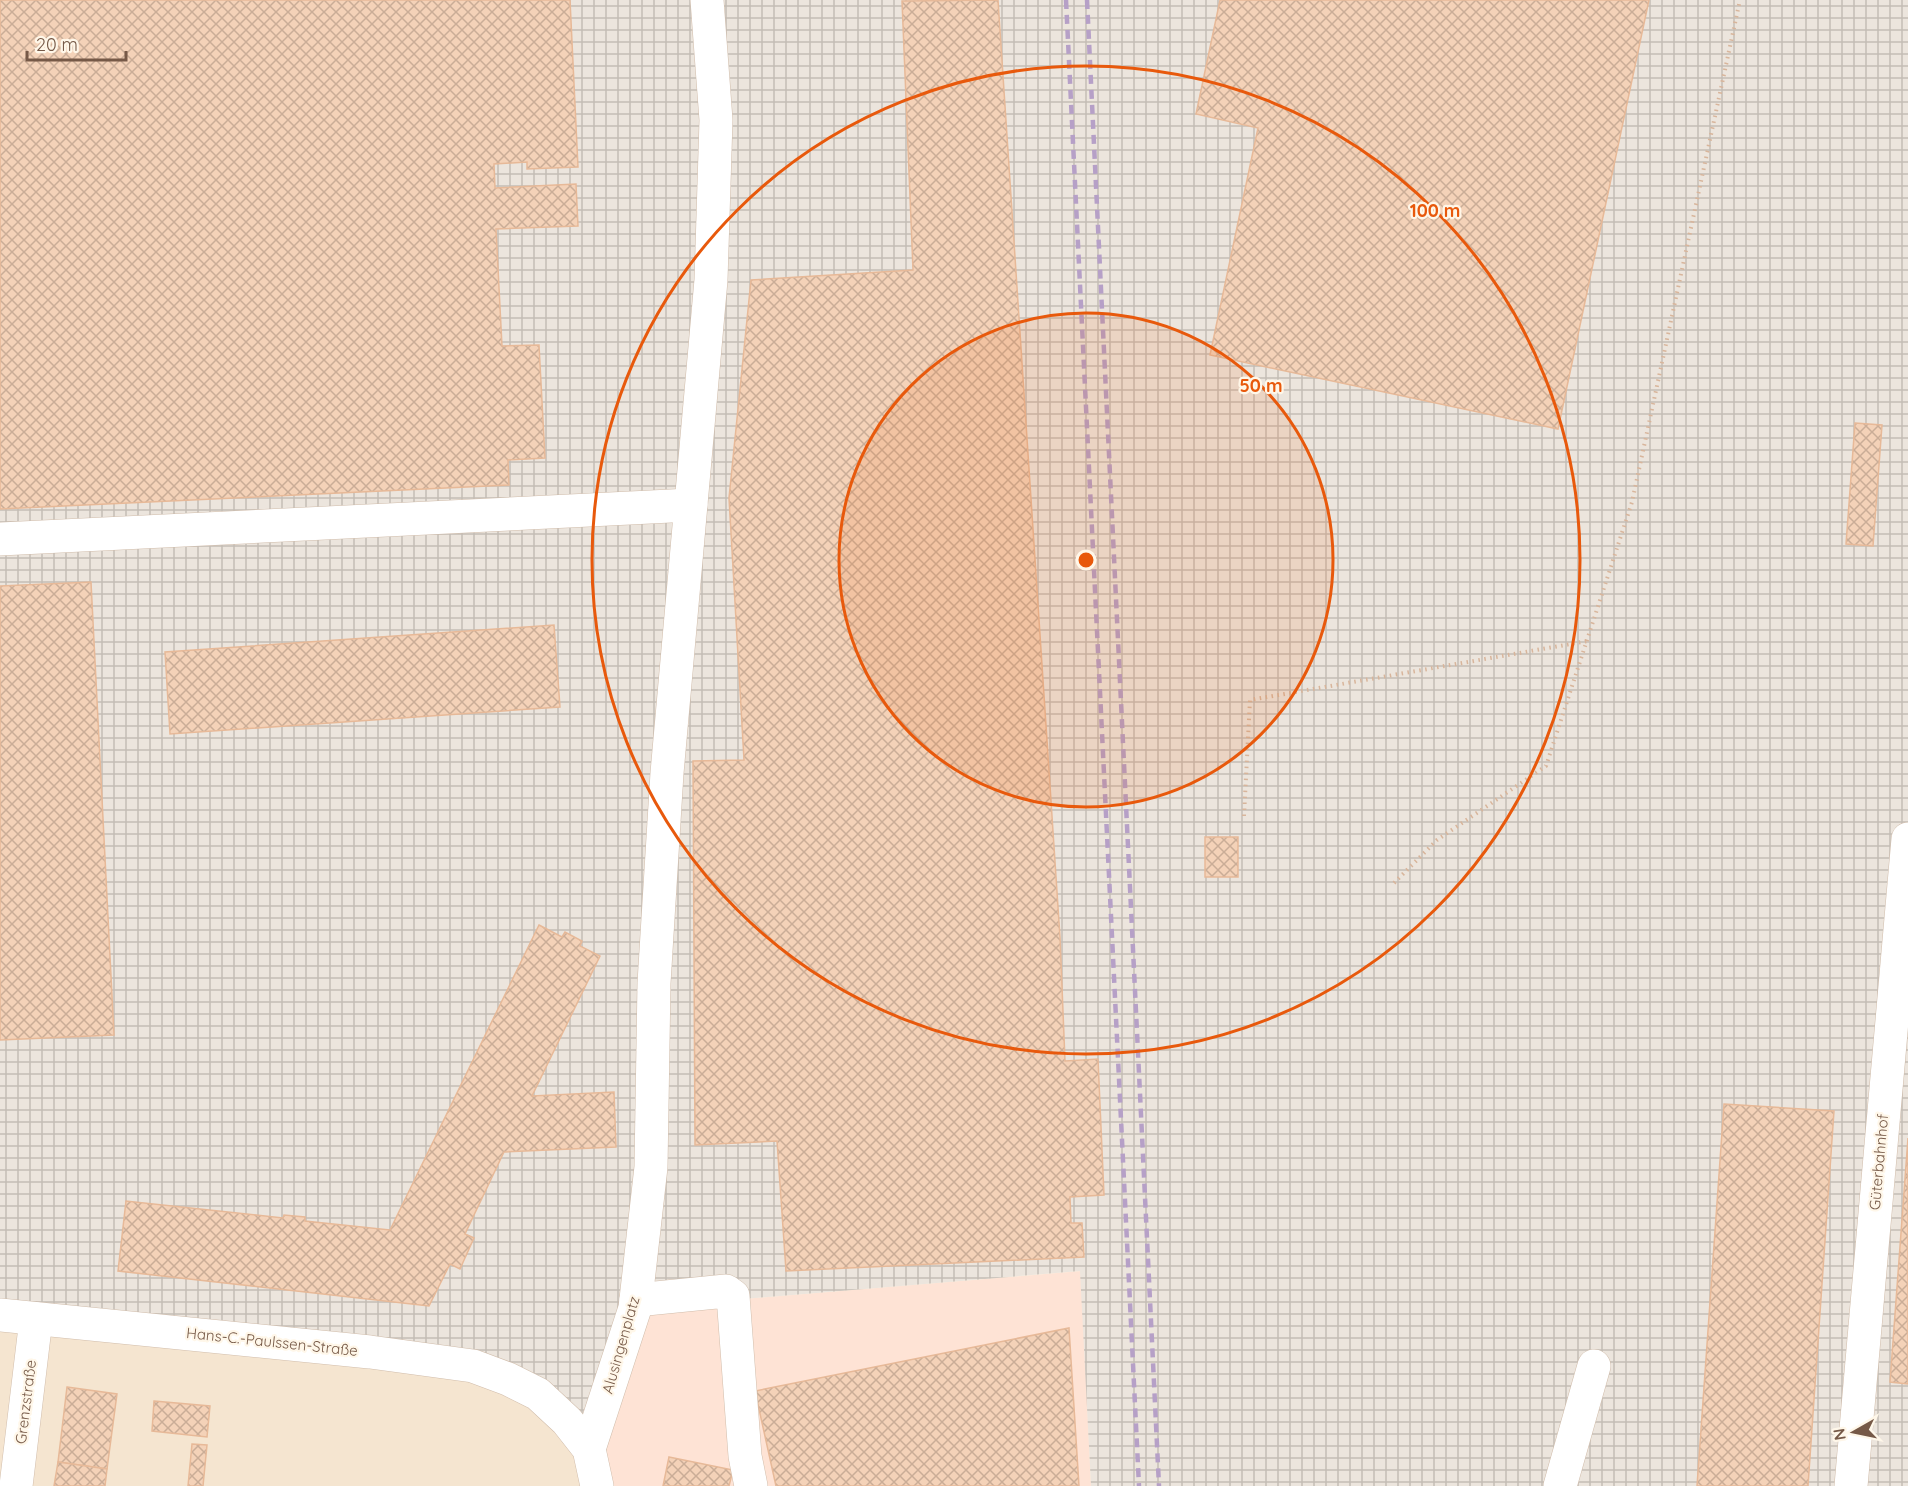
<svg xmlns="http://www.w3.org/2000/svg" width="1908" height="1486" viewBox="0 0 1908 1486" font-family="Quicksand,sans-serif">
  <style>
    .residential { fill: #f5e5d0 }
    .commercial { fill: #fee3d5 }
    .industrial { fill: url(#industrial-grid) }
    .building { fill: url(#building-cross-hatch); stroke: #e7b998; stroke-width: 1.5 }
    .lines { fill: none; stroke-linecap: round; stroke-linejoin: round }
    .minor-casing { stroke: #d1bdab; stroke-width: 34 }
    .path { stroke: #d8b59b; stroke-width: 4; stroke-dasharray: 1.5 4.5; stroke-linecap: butt }
    .minor { stroke: #fff; stroke-width: 33 }
    .rail { stroke: #b6a0c7; stroke-width: 4.5; stroke-dasharray: 9 6; stroke-linecap: butt }
    .ring { fill: none; stroke: #e8590c; stroke-width: 3 }
    .labels { text-anchor: middle; stroke-width: 4.5; stroke-linejoin: round; paint-order: stroke }
    .street-label { font-size: 15px; fill: #765947; stroke: #fff7e9 }
    .centre { fill: #e8590c; stroke: #fff7e9; stroke-width: 3 }
    .ring-label { font-size: 18px; text-anchor: middle; font-weight: bold; fill: #e8590c; stroke: #fff7e9; stroke-width: 4.5; stroke-linejoin: round; paint-order: stroke }
  </style>
  <defs>
    <pattern id="industrial-grid" width="8" height="8" patternUnits="userSpaceOnUse" patternTransform="scale(1.5)"><rect width="8" height="8" fill="#ece5dd"/><path d="M0 4h8M4 0v8" fill="none" stroke="#c4bdb5"/></pattern>
    <pattern id="building-cross-hatch" width="8" height="8" patternUnits="userSpaceOnUse" patternTransform="scale(1.5)"><rect width="8" height="8" fill="#f4d2b8"/><path d="M0 0l8 8M0 8l8-8" fill="none" stroke="#caad97"/></pattern>
  </defs>
  <rect width="100%" height="100%" fill="#fdf3e2"/>
  <path class="residential" d="M0,1329l463,40 67,32 54,55 2,30h-586z"/>
  <path class="commercial" d="M1081,1271l10,215h-494l38,-178z"/>
  <path class="industrial" d="M0,0h1908v1486h-817l-11,-215 -444,37 -47,141 -81,-70 -508,-64z"/>
  <g class="building">
    <path d="M0,0h570l8,167 -51,2v-7l-33,2 1,24 81,-4 2,42 -82,3 6,117 37,-1 6,113 -37,2 1,25 -509,24z"/>
    <path d="M998,0l62,937 5,124 33,-2 6,136 -34,2 1,26h11l2,34 -298,14 -9,-130 -82,4 -2,-384 51,-1 -15,-262 22,-218 162,-10 -11,-269z"/>
    <path d="M1220,0h429l-91,429 -348,-74 48,-227 -62,-14z"/>
    <path d="M1855,423l27,2 -9,121 -27,-2z"/>
    <path d="M91,582l23,453 -114,5v-454z"/>
    <path d="M554,625l6,82 -390,27 -5,-82z"/>
    <rect x="1205" y="837" width="33" height="40"/>
    <path d="M539,925l23,12 3,-5 17,9 -2,5 20,10 -68,140 82,-4 2,55 -112,5 -39,82 9,4 -14,31 -10,-5 -21,42 -311,-35 8,-70 157,17 1,-3 21,2v4l85,9z"/>
    <path d="M1724,1104l110,7 -26,375h-111z"/>
    <path d="M1908,1138v246l-18,-2z"/>
    <path d="M1069,1328l10,158h-303l-21,-95z"/>
    <path d="M67,1387l50,7 -10,75 -49,-7z"/>
    <path d="M154,1401l56,5 -3,31 -55,-6z"/>
    <path d="M192,1444l15,1 -4,41h-15z"/>
    <path d="M669,1457l64,13 -4,16h-66z"/>
    <path d="M58,1462l49,7 -2,17h-51z"/>
  </g>
  <g class="lines">
    <g class="minor-casing">
      <g id="minor">
        <path d="M0,539l691,-34"/>
        <path d="M636,1300l90,-9 7,5 12,160 6,30"/>
        <path d="M0,1315l370,37 103,14 35,13 30,15 29,27 22,28 8,37"/>
        <path d="M589,1449l46,-141 16,-141 3,-184 13,-210 44,-493 5,-160 -9,-120"/>
        <path d="M16,1486l20,-167"/>
        <path d="M1560,1486l34,-120"/>
        <path d="M1851,1486l57,-647"/>
      </g>
    </g>
    <g class="path">
      <path d="M1244,816l6,-116 338,-59"/>
      <path d="M1394,883l43,-43 109,-74 86,-264 108,-502"/>
    </g>
    <use href="#minor" class="minor"/>
    <g class="rail">
      <path d="M1066,0l73,1486"/>
      <path d="M1087,0l72,1486"/>
    </g>
  </g>
  <circle cx="1086" cy="560" r="247" fill="#e8590c" fill-opacity=".12"/>
  <g class="ring">
    <circle cx="1086" cy="560" r="247"/>
    <circle cx="1086" cy="560" r="494"/>
  </g>
  <g class="labels">
    <g class="street-label">
      <text transform="translate(1879 1162) rotate(-85)" y="5">Güterbahnhof</text>
      <text transform="translate(272 1342) rotate(6)" y="5">Hans-C.-Paulssen-Straße</text>
      <text transform="translate(621 1345) rotate(-74)" y="5">Alusingenplatz</text>
      <text transform="translate(26 1402) rotate(-83)" y="5">Grenzstraße</text>
    </g>
  </g>
  <circle cx="1086" cy="560" r="9" class="centre"/>
  <g class="ring-label">
    <text x="1435" y="217">100 m</text>
    <text x="1261" y="392">50 m</text>
  </g>
  <g transform="translate(1854 1432) rotate(261)" stroke="#fff7e9" stroke-width="4.5" paint-order="stroke">
  <path d="M0-4.5L10 22L0 15L-10 22Z" fill="#765947"/>
  <text y="-9" font-size="16" font-weight="bold" text-anchor="middle" fill="#765947">N</text>
  </g>
  <path d="M27 51v9h99v-9" fill="none" stroke="#765947" stroke-width="3"/>
  <text x="36" y="51" font-size="18" fill="#765947" stroke="#fff7e9" stroke-width="4.5" paint-order="stroke">20 m</text>
</svg>
